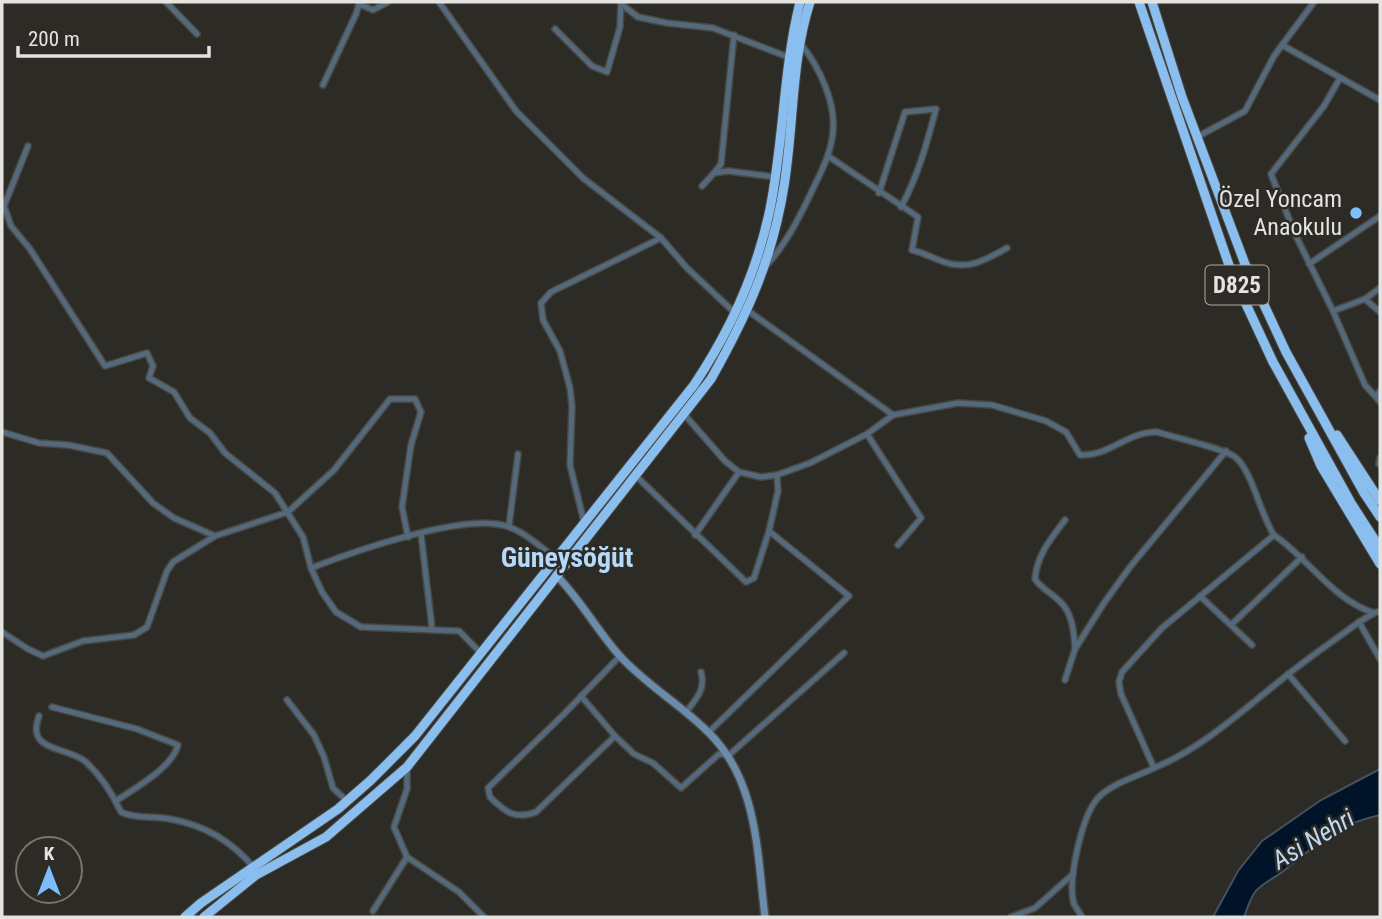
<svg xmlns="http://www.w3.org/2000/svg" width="1382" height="919" viewBox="0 0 1382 919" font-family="'Roboto Condensed',sans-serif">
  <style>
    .water { fill: #001328; stroke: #45515f; stroke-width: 2 }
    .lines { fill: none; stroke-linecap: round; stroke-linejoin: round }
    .street-casing { stroke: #4a4843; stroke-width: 8 }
    .secondary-casing { stroke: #4a4843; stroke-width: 10 }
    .highway-casing { stroke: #4a4843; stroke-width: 11 }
    .street { stroke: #54697c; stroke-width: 5 }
    .secondary { stroke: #6a8caa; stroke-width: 7 }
    .highway { stroke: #8abeee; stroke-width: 9 }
    .poi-dot { fill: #7cbef9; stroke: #2d2b25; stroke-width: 2.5 }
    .labels { text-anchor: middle; stroke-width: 5; stroke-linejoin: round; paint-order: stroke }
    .shield { fill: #2d2b25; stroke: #aeaca7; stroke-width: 2 }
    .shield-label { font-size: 23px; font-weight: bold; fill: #e5e3df }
    .poi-label { font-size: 24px; fill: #e5e3df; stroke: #2d2b25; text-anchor: end }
    .water-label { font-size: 26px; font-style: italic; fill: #bdd9f3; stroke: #2d2b25 }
    .quarter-label { font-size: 28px; font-weight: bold; fill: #b5d9fa; stroke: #2d2b25 }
  </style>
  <rect width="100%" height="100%" fill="#2d2b25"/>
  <path class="water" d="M1380,769v46c-47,11 -58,26 -94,54 -9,8 -23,13 -31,23 -5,7 -8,17 -11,25h-31l25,-46 24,-30 59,-41z"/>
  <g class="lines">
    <g class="street-casing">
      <g id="street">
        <path d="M166,2l31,32"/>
        <path d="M439,2l77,109 67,67 78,60 26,30 48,45"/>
        <path d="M621,4l17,13 29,6 46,5 75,29"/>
        <path d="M555,29l37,37 15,6 13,-45 1,-24"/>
        <path d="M1282,45l98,55"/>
        <path d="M1340,78l-16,28 -53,68 24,60 38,77 32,74 11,12"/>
        <path d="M323,85l33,-71 3,-10 14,6 15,-8"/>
        <path d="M1197,137l48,-26 29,-55 40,-54"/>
        <path d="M28,146l-24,60 7,20 19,23 75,117 42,-13 6,13 -4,12 25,14 16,26 20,15 15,20 50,40 28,44 8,31 11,24 14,20 25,15 98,4 23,23"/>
        <path d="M828,156l90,61 -6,33c12,3 21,8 32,12 24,9 43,-3 63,-14"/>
        <path d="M714,173l7,-9 13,-129"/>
        <path d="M702,186l12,-13 14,-2 47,6"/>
        <path d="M879,193l26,-81 31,-3c-9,34 -18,67 -35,98"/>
        <path d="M1309,264l71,-48"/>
        <path d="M766,266c20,-22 32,-46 45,-73 9,-19 20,-39 22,-61 3,-30 -14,-66 -33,-89"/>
        <path d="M1365,299l15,13"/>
        <path d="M747,310l146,105"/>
        <path d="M1333,311l32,-12 15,-11"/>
        <path d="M1380,391l-4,6 4,5"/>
        <path d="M684,414l41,47 14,11 22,5 16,-2 33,-12 57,-29 26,-19 65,-12 34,2 54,16 20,11 14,23c28,2 49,-24 77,-23 16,5 69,17 78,25 17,13 25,57 39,78"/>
        <path d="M2,432l37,11 29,2 39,8 46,50 21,15 41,18"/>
        <path d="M867,434l54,84 -23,27"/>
        <path d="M1379,464l1,-6"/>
        <path d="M636,476l110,106 8,-4 15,-47"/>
        <path d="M1065,520c-15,20 -28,35 -30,59 7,11 21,16 29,27 9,12 10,28 11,43"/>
        <path d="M584,522l-14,-57 2,-59 -2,-18 -10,-37 -17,-31 -2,-17 10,-11 110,-54"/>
        <path d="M509,526l9,-72"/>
        <path d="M421,534l11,94"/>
        <path d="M695,535l44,-63"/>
        <path d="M311,568c44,-17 152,-55 195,-42 18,5 35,22 50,32"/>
        <path d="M1200,596l52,49"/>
        <path d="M1374,613l-15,9 21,37"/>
        <path d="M1231,625l71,-68"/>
        <path d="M2,632l26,17 15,7 40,-15 51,-6 13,-8 20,-56 6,-9 42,-26 73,-24 46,-42 56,-71h25l6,13 -10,33 -9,62 6,30"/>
        <path d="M1288,674l57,67"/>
        <path d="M1065,680l10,-31 29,-46 26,-36 96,-116"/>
        <path d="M581,696l34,40 19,18 19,9 28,25 38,-34 10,1 115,-102"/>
        <path d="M287,700l27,35 10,22 9,31 14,13"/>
        <path d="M52,707l85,22 41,16c-6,23 -43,43 -62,56"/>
        <path d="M686,712c10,-13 20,-22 15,-40"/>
        <path d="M39,716c-14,37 29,30 47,46 14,13 27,33 35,50 14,7 34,4 49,7 34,6 62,22 84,49"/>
        <path d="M709,732l140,-136 -80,-65 9,-40 -1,-16"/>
        <path d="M615,736l-79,76c-21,8 -31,0 -46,-15l-2,-9 76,-74 56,-58"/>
        <path d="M407,768v21l-13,38 13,30 52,35 25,25"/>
        <path d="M1154,768c49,-20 90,-59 132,-92 23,-19 49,-36 73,-54"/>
        <path d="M373,911l34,-54"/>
        <path d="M1011,917l24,-9 38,-34"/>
        <path d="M1082,917c-2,-4 -6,-9 -8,-13 -7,-23 8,-87 23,-105 13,-15 39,-22 57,-31l-33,-74 -2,-12 3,-10 40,-44 112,-93c36,25 58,64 100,78l6,-2"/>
      </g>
    </g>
    <g class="secondary-casing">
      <path id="secondary" d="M556,575c24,24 40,54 63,80 26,29 61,49 89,77 50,48 49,121 57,185"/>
    </g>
    <g class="highway-casing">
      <g id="highway">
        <path d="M1139,2l93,272 41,88 78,141 29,45"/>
        <path d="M1152,2l30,95 63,167 41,88 78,141 16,24"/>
        <path d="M1337,435l43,66"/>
        <path d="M1309,438l12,28 59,98"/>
        <path d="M185,917l16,-14 137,-94 33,-29 44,-44 279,-351c36,-54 63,-113 76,-176 14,-69 13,-139 30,-207"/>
        <path d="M204,917l52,-42 70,-38 81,-70 304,-388c36,-64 61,-118 73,-193 10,-61 7,-125 26,-184"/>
      </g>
    </g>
    <use href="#street" class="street"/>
    <use href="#secondary" class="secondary"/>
    <use href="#highway" class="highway"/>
  </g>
  <circle class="poi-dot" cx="1356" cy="213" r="7"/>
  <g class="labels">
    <rect class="shield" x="1205.5" y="265.5" width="63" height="39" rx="5"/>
    <g class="shield-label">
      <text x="1237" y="293">D825</text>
    </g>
    <g class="poi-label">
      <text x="1342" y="207">Özel Yoncam<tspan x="1342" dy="28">Anaokulu</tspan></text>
    </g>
    <g class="water-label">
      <text transform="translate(1313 839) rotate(-31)" y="9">Asi Nehri</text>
    </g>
    <g class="quarter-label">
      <text x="567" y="567">Güneysöğüt</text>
    </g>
  </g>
  <rect width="1382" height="919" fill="none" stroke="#e5e3df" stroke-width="7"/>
  <g transform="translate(49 870)"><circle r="33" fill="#2d2b25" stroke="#77756f" stroke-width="2"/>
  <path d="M0-5L12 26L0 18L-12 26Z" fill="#7cbef9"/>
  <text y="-10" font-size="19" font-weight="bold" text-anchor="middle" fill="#e5e3df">K</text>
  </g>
  <path d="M18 46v10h191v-10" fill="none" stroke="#e5e3df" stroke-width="3.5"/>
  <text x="28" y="46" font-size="21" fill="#e5e3df" stroke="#2d2b25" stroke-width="5" paint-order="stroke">200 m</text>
</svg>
